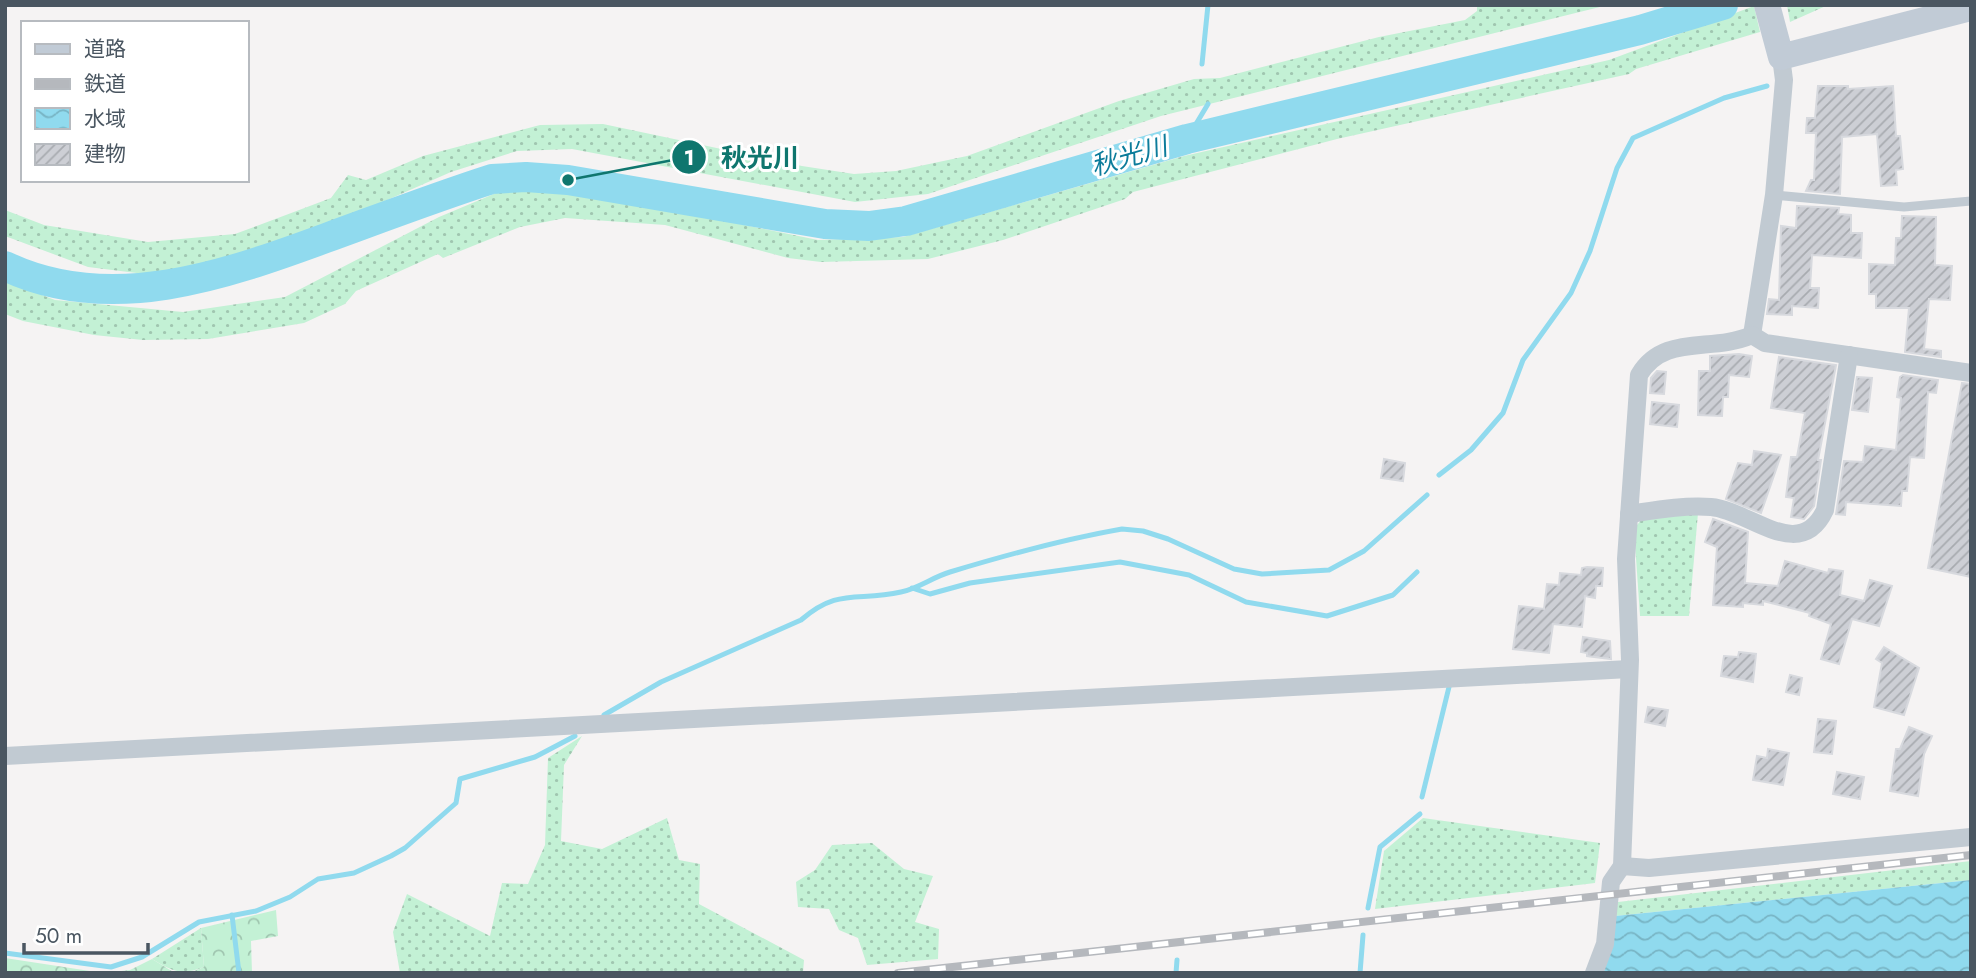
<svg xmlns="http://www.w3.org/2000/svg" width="1976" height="978" viewBox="0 0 1976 978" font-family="Jost,'Noto Sans JP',sans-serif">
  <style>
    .grass { fill: url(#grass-dots) }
    .forest { fill: url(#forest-crowns) }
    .water { fill: url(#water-waves) }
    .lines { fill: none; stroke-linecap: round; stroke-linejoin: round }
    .stream { stroke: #90daee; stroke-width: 5 }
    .river { stroke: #90daee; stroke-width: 30 }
    .building { fill: url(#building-hatch); stroke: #d7d9de; stroke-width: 2 }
    .lane { stroke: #c1cad2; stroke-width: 9 }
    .street { stroke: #c1cad2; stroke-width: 18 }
    .secondary { stroke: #c1cbd6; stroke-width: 26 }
    .rail-casing { stroke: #b5b8bd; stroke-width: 8 }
    .rail { stroke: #fff; stroke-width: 5; stroke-dasharray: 16; stroke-linecap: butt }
    .labels { text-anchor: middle; stroke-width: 6; stroke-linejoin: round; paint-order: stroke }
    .water-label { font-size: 26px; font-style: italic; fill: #0c7c9b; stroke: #fff }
    .leader { fill: none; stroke: #0f766e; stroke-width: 2.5 }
    .callout-dot { fill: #0f766e; stroke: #fff; stroke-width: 2.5 }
    .mark-label { font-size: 21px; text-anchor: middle; font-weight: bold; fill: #fff }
    .callout-label { font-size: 26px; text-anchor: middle; font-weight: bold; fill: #0f766e; stroke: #fff; stroke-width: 6; stroke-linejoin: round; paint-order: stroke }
  </style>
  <defs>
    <pattern id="grass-dots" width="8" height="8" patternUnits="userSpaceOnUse" patternTransform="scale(1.75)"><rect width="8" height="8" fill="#c3f1d5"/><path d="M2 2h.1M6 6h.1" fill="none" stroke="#a0c6b0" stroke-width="1.8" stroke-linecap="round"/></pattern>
    <pattern id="forest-crowns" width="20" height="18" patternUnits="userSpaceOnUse" patternTransform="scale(1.75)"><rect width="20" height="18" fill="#c3f1d5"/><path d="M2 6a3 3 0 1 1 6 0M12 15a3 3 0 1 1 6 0" fill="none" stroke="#a0c6b0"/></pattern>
    <pattern id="water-waves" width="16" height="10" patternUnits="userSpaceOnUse" patternTransform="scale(1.75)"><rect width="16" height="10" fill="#90daee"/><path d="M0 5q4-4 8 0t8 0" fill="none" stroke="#78b4c4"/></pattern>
    <pattern id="building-hatch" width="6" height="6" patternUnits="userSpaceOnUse" patternTransform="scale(1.75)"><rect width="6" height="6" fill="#cdcfd5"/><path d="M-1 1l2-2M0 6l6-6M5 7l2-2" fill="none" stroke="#a8abb0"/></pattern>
  </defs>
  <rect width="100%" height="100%" fill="#f5f3f3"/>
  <g class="grass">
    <path d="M1477,5h131l-447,111 -233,78 -73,8 -283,-53 -55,2 -66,21 -196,86 -86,19 -81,-10 -83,-31v-26l39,15 104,17 87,-8 96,-36 17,-23 18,5 57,-24 117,-31 63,-1 199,42 52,8 42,-3 71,-15 152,-55 75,-22 26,-1 159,-41 86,-17 12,-9z"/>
    <path d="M1787,5h41l-38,17z"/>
    <path d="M1754,6l6,26 -124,37 -7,5 -292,65 -204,53 -8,7 -122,41 -75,19 -107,3 -33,-4 -123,-33 -100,-7 -45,9 -77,31 -5,-4 -82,37 -11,13 -41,19 -96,16 -65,1 -49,-5 -71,-14 -18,-7v-33l50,19 128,12 102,-15 154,-80 62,-26 63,-3 254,52 85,-3 281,-81 425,-96z"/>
    <path d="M1698,513l-9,103h-49l-6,-87 7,-9z"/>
    <path d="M582,736l-18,29 -3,76 41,8 65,-31 12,42 21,4 -1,40 105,56 -1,13h-403l-7,-41 14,-38 83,42 12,-53 26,1 17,-39 3,-87z"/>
    <path d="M1423,818l177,25 -5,40 -220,26 9,-58z"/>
    <path d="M872,843l32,26 29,7 -18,46 24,7 -1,30 -71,6 -9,-27 -19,-8 -10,-21 -31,-2 -2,-25 19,-12 17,-25z"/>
    <path d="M1971,861v19l-356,36 3,-14z"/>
    <path d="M201,928l3,39c-23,9 -32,4 -52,-8z"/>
  </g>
  <g class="forest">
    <path d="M276,910l2,26 -27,5 1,32h-63l15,-6 -3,-39z"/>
    <path d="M5,958l98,15h-98z"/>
    <path d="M152,959l23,14h-71l26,-3z"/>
  </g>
  <path class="water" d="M1971,880v93l-367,-2 11,-55z"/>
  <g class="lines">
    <g class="stream">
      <path d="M1202,64l6,-59"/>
      <path d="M1187,139l21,-35"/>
      <path d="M1439,475l32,-25 32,-37 20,-53 48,-67 19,-42 27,-83 16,-30 91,-40 43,-12"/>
      <path d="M912,588l18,6 40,-11 150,-21 69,13 57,27 81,14 66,-21 24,-23"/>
      <path d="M604,715l57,-33 140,-62c38,-33 56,-18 100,-28 16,-3 32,-15 49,-20 56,-17 115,-33 172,-43l21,2 25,8 66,30 28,5 67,-4 35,-19 63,-56"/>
      <path d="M1422,797l27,-110"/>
      <path d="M1368,908l12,-61 40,-33"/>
      <path d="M232,915l7,58"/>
      <path d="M5,953l106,14 31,-10 57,-35 57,-11 34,-14 28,-18 36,-6 37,-17 14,-8 51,-45 4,-24 75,-22 40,-21"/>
      <path d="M1176,973l1,-13"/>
      <path d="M1360,973l3,-38"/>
    </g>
    <path class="river" d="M5,266c105,50 220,9 321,-28 55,-20 110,-41 166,-59l34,-2 42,3 257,44 44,2 37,-5 281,-82 453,-109 83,-25"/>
  </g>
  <g class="building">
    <path d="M1818,86h30v3l45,-3 3,50h4l3,33 -7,1 1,15 -16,1 -4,-52 -35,3 -2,57 -34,-3 5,-11h3l2,-47h-10l1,-15h8z"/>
    <path d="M1797,206l42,2 -1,6 13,1v18h11l-1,25 -49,-3 -2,33h9l-1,20 -26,-2v9l-25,-1 2,-15 10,1 2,-74 15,2z"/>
    <path d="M1902,216l34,1 -1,48 17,1 -2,34 -21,-1 -5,50 17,2v6l-36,-5 4,-44h-33v-14h-7v-30l26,1 1,-27h5z"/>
    <path d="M1739,354l13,2 -3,21 -20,-2 -1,22h-5l-1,19 -24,-1 1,-44h11v-15z"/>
    <path d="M1779,357l57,8 -18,95h3l-7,46 -10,13 -13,-2 3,-19 -8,-1 5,-40h6l8,-44 -34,-5z"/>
    <path d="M1657,371l9,1 -2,22 -14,-1 1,-15z"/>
    <path d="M1903,375l35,5 -2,13 -8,-1 -4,66 -14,-1 -3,34h-5l-1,15 -55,-4 -1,13 -9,-1 8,-53 19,1 2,-16 31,4 5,-52 -4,-1 3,-20z"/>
    <path d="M1857,377l15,1 -4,34 -16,-2z"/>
    <path d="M1962,383l9,1v193l-43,-9z"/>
    <path d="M1652,402l27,3 -2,22 -27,-3z"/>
    <path d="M1754,451l27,4 -20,58 -35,-14 12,-36 14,2z"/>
    <path d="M1384,459l21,4 -2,18 -22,-3z"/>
    <path d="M1713,519l35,13 -3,51 33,3 7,-25 43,12 1,-4 14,2 -3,24 24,6 6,-21 22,6 -13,40 -27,-7 -13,45 -18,-5 10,-35 -22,-8 1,-3 -47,-12v4l-20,-2v4l-30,-2 4,-58 -12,-5z"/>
    <path d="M1587,567l16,1 -1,18h-6l-1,12 -10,-2 -3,31 -29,-3 -4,29 -36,-4 6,-43 25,3 3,-25 12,1 1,-12 21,2 1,-7z"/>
    <path d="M1583,637l27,4 1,18 -24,-3v-3l-6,-1z"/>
    <path d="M1884,647l35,21 -15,47 -30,-8 8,-44 -6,-4z"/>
    <path d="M1739,652l17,2 -3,28 -32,-6 3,-20 14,1z"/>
    <path d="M1790,675l12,3 -3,17 -13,-3z"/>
    <path d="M1648,707l20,3 -3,16 -20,-4z"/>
    <path d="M1818,719l18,2 -4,33 -18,-2z"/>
    <path d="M1909,727l23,9 -8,18 -6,42 -28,-5 6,-42h4z"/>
    <path d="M1768,749l21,4 -6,32 -30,-5 4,-24 10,2z"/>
    <path d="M1837,772l27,5 -4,22 -27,-5z"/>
  </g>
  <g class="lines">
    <path class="lane" d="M1774,195l130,12 67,-6"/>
    <g class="street">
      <path d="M1752,335l22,-140 10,-115 -3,-23"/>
      <path d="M1752,335l13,8 206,30"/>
      <path d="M1629,514c27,-4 54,-9 82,-7 38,3 89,57 114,3l24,-155"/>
      <path d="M5,756l1624,-87"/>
      <path d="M1622,866l27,2 322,-31"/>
      <path d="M1594,973l11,-29 6,-62 11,-16 8,-206 -4,-101 13,-184c25,-42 72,-22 113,-40"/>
    </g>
    <path class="secondary" d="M1767,5l14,52 190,-49"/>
    <g class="rail-casing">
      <path id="rail" d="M898,973l1073,-118"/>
    </g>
    <use href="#rail" class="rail"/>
  </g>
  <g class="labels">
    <g class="water-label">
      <text transform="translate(1129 156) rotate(-16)" y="9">秋光川</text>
    </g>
  </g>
  <path class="leader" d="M568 180L689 157"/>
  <g class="callout-dot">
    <circle cx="568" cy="180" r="7"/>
    <circle cx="689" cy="157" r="18"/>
  </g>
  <g class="mark-label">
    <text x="689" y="165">1</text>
  </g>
  <g class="callout-label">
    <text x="760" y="167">秋光川</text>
  </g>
  <rect width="1976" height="978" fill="none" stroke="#4a5661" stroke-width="14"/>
  <rect x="21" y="21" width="228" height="161" fill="#ffffff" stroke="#b7bbc0" stroke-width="2"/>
  <rect x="35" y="44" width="35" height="10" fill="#c1cbd6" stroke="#b7bbc0" stroke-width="2"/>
  <text x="84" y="56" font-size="21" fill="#4a5661">道路</text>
  <rect x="35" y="79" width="35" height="10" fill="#b5b8bd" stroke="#b7bbc0" stroke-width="2"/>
  <text x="84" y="91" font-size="21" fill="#4a5661">鉄道</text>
  <rect x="35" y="108" width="35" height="21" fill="url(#water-waves)" stroke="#b7bbc0" stroke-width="2"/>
  <text x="84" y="126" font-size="21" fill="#4a5661">水域</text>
  <rect x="35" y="144" width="35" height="21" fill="url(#building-hatch)" stroke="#b7bbc0" stroke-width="2"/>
  <text x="84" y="161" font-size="21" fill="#4a5661">建物</text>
  <path d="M24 943v10h124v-10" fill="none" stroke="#4a5661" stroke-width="3.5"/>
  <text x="35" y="943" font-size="21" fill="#4a5661" stroke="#ffffff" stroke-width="5" paint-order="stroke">50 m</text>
</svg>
